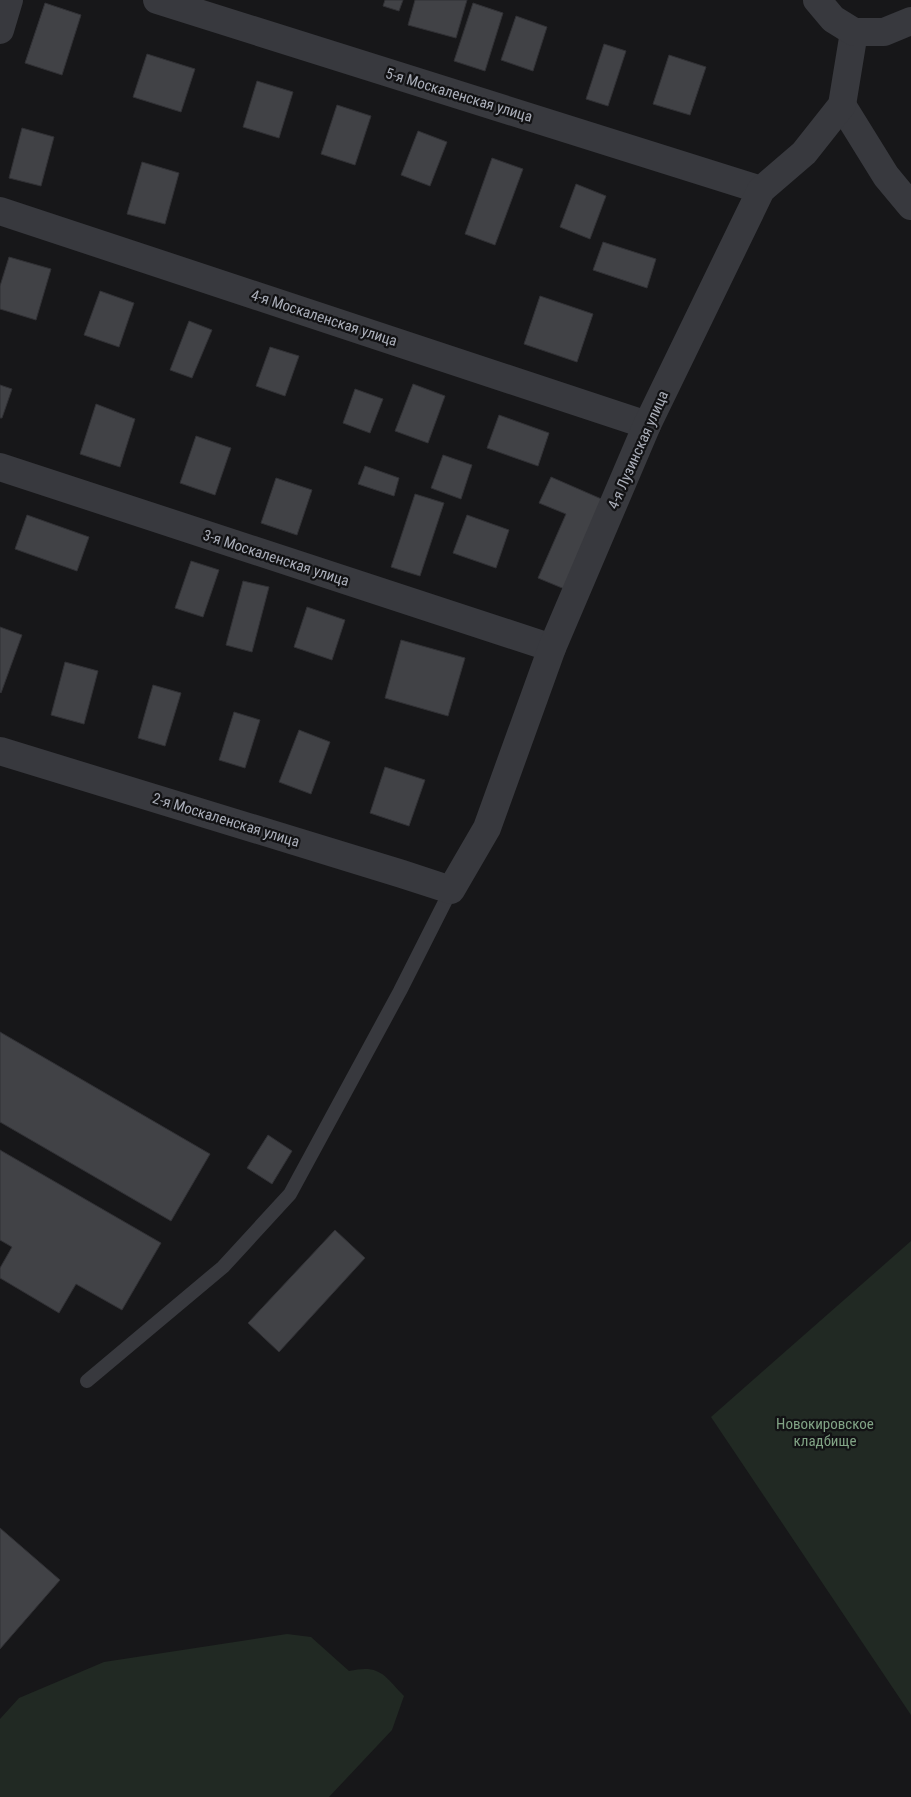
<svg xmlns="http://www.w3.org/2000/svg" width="911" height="1797" viewBox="0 0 911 1797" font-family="'Roboto Condensed',sans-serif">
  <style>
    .green { fill: #212923 }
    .building { fill: #414246; stroke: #313135 }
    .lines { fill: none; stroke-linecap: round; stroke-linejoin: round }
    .service { stroke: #38393e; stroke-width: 14 }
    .minor { stroke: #38393e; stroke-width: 28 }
    .tertiary { stroke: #38393e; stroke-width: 28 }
    .labels { text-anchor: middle; stroke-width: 4.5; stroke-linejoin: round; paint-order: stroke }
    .street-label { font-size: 15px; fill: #aaaeb9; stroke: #121214 }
    .park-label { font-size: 15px; fill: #81a385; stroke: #121214 }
  </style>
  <rect width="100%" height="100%" fill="#171719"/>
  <g class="green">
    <path d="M911,1241v474l-200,-298z"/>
    <path d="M287,1634l24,3 38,34c31,-7 35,4 55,25l-12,34 -63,67h-329v-78l19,-21 85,-36z"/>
  </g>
  <g class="building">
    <path d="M385,0h18l-4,11 -16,-5z"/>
    <path d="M415,0h52l-11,38 -48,-13z"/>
    <path d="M45,3l36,12 -19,60 -37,-12z"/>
    <path d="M473,3l30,10 -18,58 -31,-10z"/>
    <path d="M516,16l31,11 -14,44 -32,-11z"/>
    <path d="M604,44l22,7 -18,55 -22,-7z"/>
    <path d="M147,54l48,15 -14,43 -48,-15z"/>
    <path d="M669,55l37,12 -16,48 -37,-11z"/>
    <path d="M257,81l36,11 -14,46 -36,-11z"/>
    <path d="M337,105l34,11 -16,49 -34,-11z"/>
    <path d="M22,128l32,9 -13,49 -32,-8z"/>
    <path d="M418,131l29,11 -17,44 -29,-11z"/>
    <path d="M492,158l31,11 -28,76 -30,-11z"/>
    <path d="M142,162l37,11 -14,51 -38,-10z"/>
    <path d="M576,184l30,12 -16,43 -30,-12z"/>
    <path d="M603,242l53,17 -9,29 -54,-18z"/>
    <path d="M9,257l42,12 -15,51 -36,-11v-23z"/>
    <path d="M100,291l34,12 -15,44 -35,-12z"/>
    <path d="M540,296l53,18 -16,48 -53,-18z"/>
    <path d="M189,321l23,9 -20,48 -22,-8z"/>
    <path d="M270,347l29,9 -14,40 -29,-10z"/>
    <path d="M413,384l32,12 -17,47 -33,-12z"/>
    <path d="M0,385l12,4 -10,29h-2z"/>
    <path d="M355,389l28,10 -13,34 -27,-10z"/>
    <path d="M96,404l39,15 -15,48 -40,-13z"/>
    <path d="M499,415l50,18 -11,33 -51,-18z"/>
    <path d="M196,436l35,12 -16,47 -35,-12z"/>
    <path d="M443,455l29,10 -11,34 -30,-11z"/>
    <path d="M365,466l34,12 -5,18 -36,-12z"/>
    <path d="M551,477l55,24 -39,89 -29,-12 28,-64 -27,-11z"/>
    <path d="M276,478l36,12 -15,45 -36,-12z"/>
    <path d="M415,494l29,9 -24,73 -29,-9z"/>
    <path d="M27,515l62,22 -12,34 -62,-22z"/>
    <path d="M467,515l42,15 -13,38 -43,-15z"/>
    <path d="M191,561l28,9 -16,47 -28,-9z"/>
    <path d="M243,581l26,6 -17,65 -26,-7z"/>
    <path d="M307,607l38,13 -13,40 -38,-13z"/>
    <path d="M0,627l22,8 -21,58 -1,-1z"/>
    <path d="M401,640l64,18 -17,58 -63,-18z"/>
    <path d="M65,662l33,9 -14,53 -33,-9z"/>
    <path d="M153,685l28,8 -16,53 -27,-8z"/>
    <path d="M234,712l26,8 -15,48 -26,-8z"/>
    <path d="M299,730l31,12 -19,52 -32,-12z"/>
    <path d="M385,767l40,13 -16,46 -39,-13z"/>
    <path d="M0,1032l210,122 -39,67 -171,-99z"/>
    <path d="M268,1135l24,16 -20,33 -25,-16z"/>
    <path d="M0,1150l161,93 -39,67 -46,-26 -17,29 -59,-35v-10l12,-21 -12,-7z"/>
    <path d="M335,1230l30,28 -86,94 -31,-29z"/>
    <path d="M0,1528l60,52 -60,69z"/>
  </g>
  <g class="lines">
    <path class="service" d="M87,1381l136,-114 67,-73 110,-203 51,-101"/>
    <g class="minor">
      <path d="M157,0l604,190"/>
      <path d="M0,30l9,-30"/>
      <path d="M842,105l44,71 25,30"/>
      <path d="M0,211l647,214"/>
      <path d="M0,467l552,181"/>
      <path d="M0,751l402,123 49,16 36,-62 65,-180 95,-223 114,-235 43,-37 38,-48 12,-73"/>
    </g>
    <path class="tertiary" d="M817,0l16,19 21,13h30l27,-11"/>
  </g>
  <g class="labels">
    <g class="street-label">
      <text transform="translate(459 95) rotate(17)" y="5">5-я Москаленская улица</text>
      <text transform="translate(324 318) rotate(18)" y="5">4-я Москаленская улица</text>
      <text transform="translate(638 450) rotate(-66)" y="5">4-я Лузинская улица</text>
      <text transform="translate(276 558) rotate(18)" y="5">3-я Москаленская улица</text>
      <text transform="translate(226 820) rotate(17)" y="5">2-я Москаленская улица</text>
    </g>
    <g class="park-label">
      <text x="825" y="1429">Новокировское<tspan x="825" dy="17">кладбище</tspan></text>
    </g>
  </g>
</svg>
